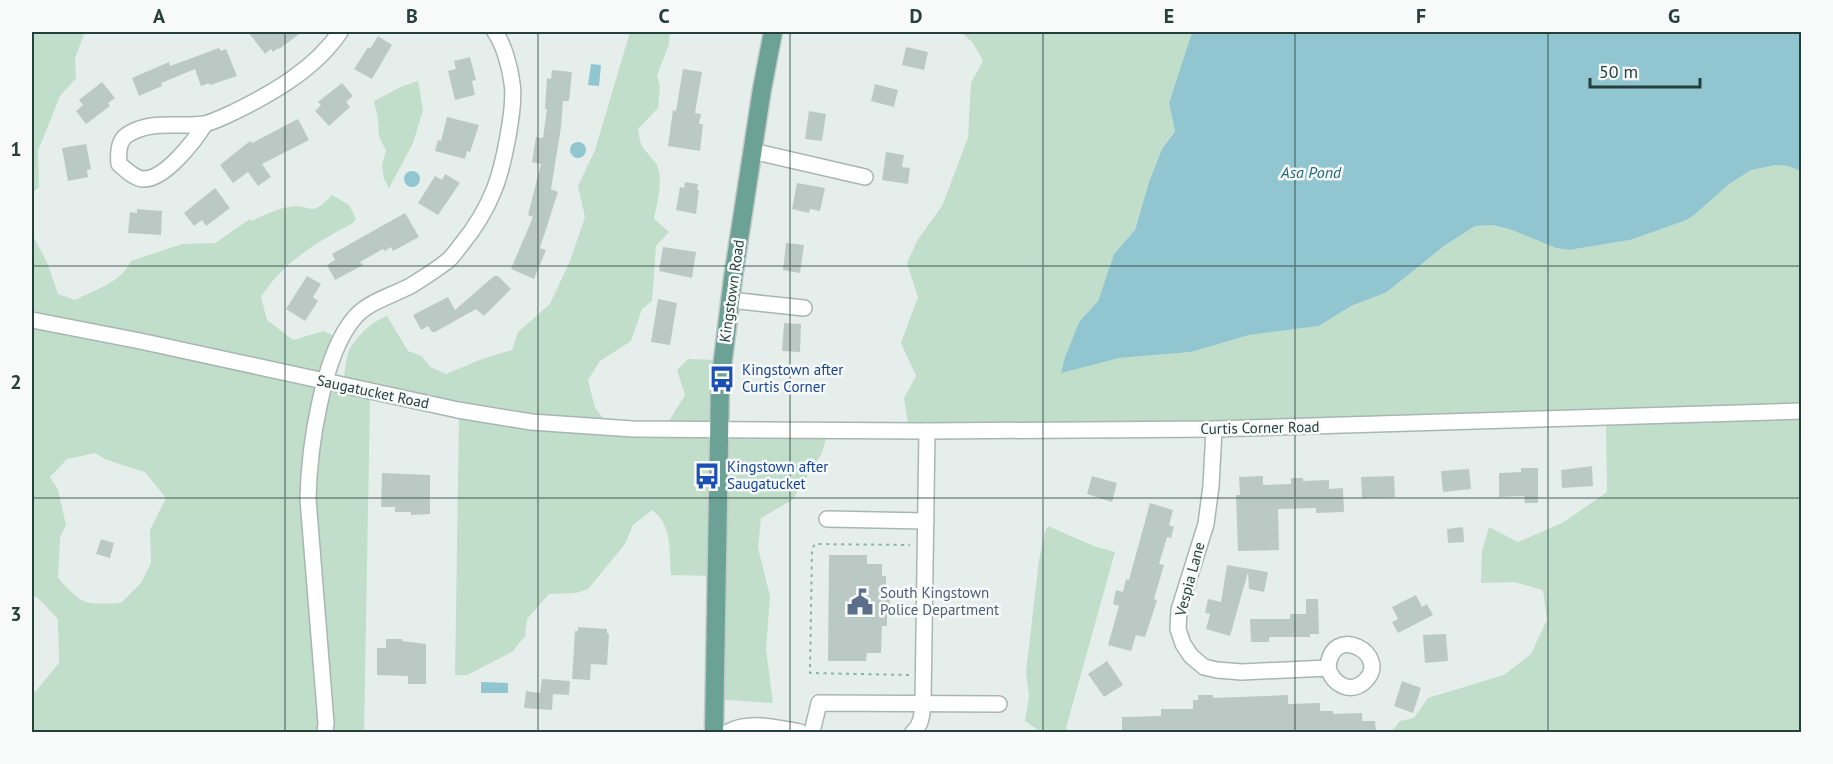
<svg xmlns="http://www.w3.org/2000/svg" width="1833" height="764" viewBox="0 0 1833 764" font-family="'PT Sans',sans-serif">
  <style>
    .green { fill: #c0dec9; fill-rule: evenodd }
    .water { fill: #91c5d0 }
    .building { fill: #bbc9c4 }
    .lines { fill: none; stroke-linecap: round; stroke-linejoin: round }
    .minor-casing { stroke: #a8b6b2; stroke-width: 18 }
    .major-casing { stroke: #c2cac8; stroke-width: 21 }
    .path { stroke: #87b1a5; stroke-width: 2; stroke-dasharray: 3 4.5; stroke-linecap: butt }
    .minor { stroke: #fff; stroke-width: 15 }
    .major { stroke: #6ca296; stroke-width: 18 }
    .grid { fill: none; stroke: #25403a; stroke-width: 1.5; stroke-opacity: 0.55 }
    .labels { text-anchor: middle; stroke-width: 5; stroke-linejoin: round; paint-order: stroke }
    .street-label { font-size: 15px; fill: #25403a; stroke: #f7faf9 }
    .transit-label { font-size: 15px; fill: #164399; stroke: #f7faf9; text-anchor: start }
    .service-label { font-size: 15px; fill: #4e5e75; stroke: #f7faf9; text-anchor: start }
    .water-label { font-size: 16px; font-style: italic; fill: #20697b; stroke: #f7faf9 }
    .neatline { fill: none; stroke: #25403a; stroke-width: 2 }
    .grid-label { font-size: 20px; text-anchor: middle; font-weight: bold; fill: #25403a }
  </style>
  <rect width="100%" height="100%" fill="#e6eeeb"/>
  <g class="green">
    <path d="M32,32h53l-10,26 1,20 -16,18 -22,55 1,36 -7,6z"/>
    <path d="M630,32h40l-1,12 -12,31 3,12 -2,21 -20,21c3,22 5,17 17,33 10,14 2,42 -1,57l15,13 -13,14 -4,55 -10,8 -11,32 -31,20 -12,19 7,28 18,22 50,1 22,-36 -8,-25 11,-11 31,1 -1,64 109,10 -5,19 -30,47 -31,18 -3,30 12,48 -4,53 7,54 -59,-4v-123l-43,-1c-2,-23 2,-50 -19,-65l-19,15 -8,19 -37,45 -12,4 -27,1 -22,25 -2,17 -13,16 -45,23h-12l4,-259 -89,-18 -6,334h-332v-40h3l24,-29 -1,-44 -19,-20 -7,-4v-361l14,26 12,34 17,6c20,-10 47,-18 56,-39l51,-17 33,-1 35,-24 1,2c12,-5 25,-12 38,-14 23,-4 20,13 43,-12l17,10 7,14 -3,4c-37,20 -69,38 -92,74l6,23 26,20 31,-9 14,7 -18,44 23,4c1,-9 2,-20 4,-29 4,-17 24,-35 40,-41l21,35 14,5 8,11 16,7 36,-15 30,-9 6,-18 32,-28 20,-43 15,-44 -7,-31 17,-36zM95,453l12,7 38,12 21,26 -16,32 1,33 -10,20 -20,20c-39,1 -36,4 -63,-25l2,-41 6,-12 -8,-35 -8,-13 17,-18z"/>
    <path d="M961,32h231l-23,71 6,27 -13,19 -13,33 -14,48 -21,24 -16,47 -19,21 -14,35 -4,15 58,-14 72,-6 58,-17 70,-9 32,-20 36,-14 57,-46 31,-20 17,-1 17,4 47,19 13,2 61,-10 54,-19 9,-5 35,-32 23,-14 25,-5 12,1 14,5 -1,561h-410l9,-11 14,-3 14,-20 76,-23 27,-21 16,-34 -4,-30 -29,-8 -33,1 1,-32 7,-24 29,15 46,-20 43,-30 -1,-66 -447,10 -250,-7 -5,-31 12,-22 -15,-33 17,-46 -11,-34 10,-22 25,-35 26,-68 3,-55 12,-22 -10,-18z"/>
    <path d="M418,81l5,29 -10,33 -24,45 -5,-9 -2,-14 4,-14 -7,-15 -1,-18 -4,-17 29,-15z"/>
    <path d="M1048,526l48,21 19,5 -49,176 4,4h-29l-16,-11 4,-25 -3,-24 13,-112 6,-28z"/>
  </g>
  <g class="water">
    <path d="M1192,32h609v139l-13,-5 -12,-1 -25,5 -22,14 -36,32 -9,5 -54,19 -61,10 -13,-2 -47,-19 -17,-4 -17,1 -31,20 -57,46 -36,14 -32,20 -70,9 -58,17 -72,6 -58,15 4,-16 14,-35 19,-21 16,-47 21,-24 14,-48 13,-33 13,-18 -6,-28z"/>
    <path d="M591,64l10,1 -2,21 -11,-1z"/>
    <circle cx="578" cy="150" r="8"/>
    <circle cx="412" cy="179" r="8"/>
    <path d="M481,682l27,1v10h-27z"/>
  </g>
  <g class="building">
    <path d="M248,32h54l-23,17 -1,-1 -5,4 -2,-3 -6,5z"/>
    <path d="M378,36l14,9 -20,34 -18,-10 14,-22 2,2z"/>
    <path d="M906,47l22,5 -4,18 -22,-5z"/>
    <path d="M219,48l2,3 5,-2 11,27 -27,9 -1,-2 -8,3 -6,-17 -34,14 1,3 -23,10 -7,-18 37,-16 1,4z"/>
    <path d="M470,57l6,23 -4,1 3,14 -20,5 -7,-29 8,-2 -2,-8z"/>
    <path d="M683,69l19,3 -7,41 6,1 -2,10h4l-3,27 -32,-5 5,-36 3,1z"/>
    <path d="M552,70l20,2 -3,29h-6l-2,26 -10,62 7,3 -18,56 6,2 -12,29 -23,-10 22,-52 -5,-2 13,-51 -9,-2 4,-25 7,1 4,-29h-2l2,-31 4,1z"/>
    <path d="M102,82l13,16 -7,5 2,3 -24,18 -10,-13 7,-6 -4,-5z"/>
    <path d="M342,83l11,13 -7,6 4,5 -21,19 -14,-15 6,-6 -3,-3z"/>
    <path d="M875,84l23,6 -4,17 -23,-6z"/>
    <path d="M809,111l17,3 -4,27 -17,-2z"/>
    <path d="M447,117l32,8 -9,27 -3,-1 -2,8 -30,-8 3,-11 3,1z"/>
    <path d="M298,119l11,21 -47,24 9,13 -13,9 -10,-14 -15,11 -13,-18 30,-24 2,2z"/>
    <path d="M86,144l5,25 -4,1 1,7 -20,4 -6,-33z"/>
    <path d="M886,152l18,3 -2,12 8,1 -2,16 -26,-4z"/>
    <path d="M445,174l15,9 -22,32 -20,-12 17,-27 7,4z"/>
    <path d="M685,182l13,2 -1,6h2l-3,24 -20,-4 4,-23 4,1z"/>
    <path d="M797,183l28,5 -5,23 -10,-2 -1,4 -17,-4z"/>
    <path d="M215,188l15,20 -24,18 -4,-6 -8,6 -10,-13z"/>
    <path d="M137,209l25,2 -1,24 -33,-2 2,-21 7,1z"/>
    <path d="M405,213l14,24 -26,14 -2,-4 -6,4 -2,-2 -23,13 3,3 -28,15 -8,-15 8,-5 -3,-6z"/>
    <path d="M786,243l18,2 -4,28 -17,-3z"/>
    <path d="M663,247l33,5 -4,26 -33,-7z"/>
    <path d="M307,276l14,8 -8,13 5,4 -13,20 -19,-12z"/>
    <path d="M494,276h4l13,13 -27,27 -8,-7 -41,23h-3l-4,-6 -7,4 -8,-15 35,-18 7,13z"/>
    <path d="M658,299l19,4 -7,42 -19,-3z"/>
    <path d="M784,323l17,1 -1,28 -18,-1z"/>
    <path d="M1592,466l1,20 -31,2 -1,-18z"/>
    <path d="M1521,468h17v35h-13l-1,-7 -25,1v-24l22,-1z"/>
    <path d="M1469,469l2,20 -28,3 -2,-21z"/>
    <path d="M382,473l48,2v39l-19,1v-3h-16v-5h-14z"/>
    <path d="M1092,476l25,7 -5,19 -25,-8z"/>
    <path d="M1263,476v9l28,-1v-6h12v3l26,-1v9l14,-1 1,24 -28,1v-5l-38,1 1,41 -41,1 -2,-56h4l-1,-18z"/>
    <path d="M1394,476l1,21 -33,1 -1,-21z"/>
    <path d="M1150,503l23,7 -4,15 5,2 -3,11 -4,-1 -8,27 5,1 -10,34 3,1 -5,16 -7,21 -9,-2 -5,16 -23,-6 11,-39 -6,-2 3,-14 7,2 3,-13 3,1z"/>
    <path d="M1463,527l1,15 -16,1 -1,-14z"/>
    <path d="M101,539l13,4 -4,15 -14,-4z"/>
    <path d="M829,555h38v9h15v12h4v12h4v21h-3v17h-5l-1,27h-14l-1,8h-38z"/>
    <path d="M1227,565l41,7 -4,20 -15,-3 -1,-17 -18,64 -24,-7 4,-15 -5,-1 3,-14 13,3z"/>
    <path d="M1416,595l6,12 5,-3 6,11 -35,18 -6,-11 6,-3 -6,-12z"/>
    <path d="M1306,599h12l1,35h-9v3h-41v5h-18l-1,-23h40v-5h16z"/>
    <path d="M578,627l29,2v4l2,1 -2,31 -16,-1 -1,16 -18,-1 3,-48h3z"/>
    <path d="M1446,634l2,27 -23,2 -2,-28z"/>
    <path d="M386,639h16v2l24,3v40h-18v-8l-31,-1v-27h9z"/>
    <path d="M1107,661l16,24 -19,12 -16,-23z"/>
    <path d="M542,679l28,2 -1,14 -16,-1 -1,16 -28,-2 2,-17 14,2z"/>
    <path d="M1402,681l19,7 -8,25 -19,-7z"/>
    <path d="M1198,695h15v3l75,-3v9l32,-1v8h13v3l29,-1v8h13l1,11h-254v-15l39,-1v-7h32v-9h5z"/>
  </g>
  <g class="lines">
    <g class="minor-casing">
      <g id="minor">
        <path d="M205,124c-10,16 -40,56 -62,55 -9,-1 -17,-9 -24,-15 -1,-10 -1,-23 8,-29 25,-16 50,-7 77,-11 10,-2 21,-8 30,-12 39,-19 82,-44 106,-80"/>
        <path d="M752,151l113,26"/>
        <path d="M730,300l74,8"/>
        <path d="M32,320l108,21 318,69 73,12 102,7 294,2 287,-2 588,-18"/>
        <path d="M1214,429l-3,57 -5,38 -27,86 -1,19 5,15 8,12 13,11 13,3 25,2 86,-4c5,16 22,27 37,13 27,-26 -34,-60 -37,-13"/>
        <path d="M827,519l99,2"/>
        <path d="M325,732l1,-9 -18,-224c1,-49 14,-146 48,-183 14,-15 38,-21 56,-31 11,-7 24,-15 34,-23 6,-4 10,-11 15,-17 14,-17 25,-35 33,-55 9,-22 22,-84 18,-107 -2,-16 -8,-38 -17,-51"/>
        <path d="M728,732c21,-12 49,-4 72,0"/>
        <path d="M812,732l7,-29 180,1"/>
        <path d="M913,732c9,-7 9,-19 10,-30l4,-271"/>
      </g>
    </g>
    <g class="major-casing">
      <path id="major" d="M714,732l6,-348 13,-106 29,-189 11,-57"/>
    </g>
    <path class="path" d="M909,675l-99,-2 2,-124 3,-5 95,1"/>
    <use href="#minor" class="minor"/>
    <use href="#major" class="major"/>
  </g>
  <path class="grid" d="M285,32v700M538,32v700M790,32v700M1043,32v700M1295,32v700M1548,32v700M32,266h1770M32,498h1770"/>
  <defs>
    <g id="bus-bare" transform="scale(2.07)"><path d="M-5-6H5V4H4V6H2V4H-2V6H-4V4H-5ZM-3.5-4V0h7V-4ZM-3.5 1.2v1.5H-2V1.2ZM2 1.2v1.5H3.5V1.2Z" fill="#1a4fb4" stroke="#f7faf9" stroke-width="2.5" paint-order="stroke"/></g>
    <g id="civic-bare" transform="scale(2.07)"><path d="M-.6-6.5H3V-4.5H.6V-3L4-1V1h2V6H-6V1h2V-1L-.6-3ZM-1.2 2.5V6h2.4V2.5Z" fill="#5c6f8a" stroke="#f7faf9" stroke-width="2.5" paint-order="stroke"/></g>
  </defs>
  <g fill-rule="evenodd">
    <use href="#bus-bare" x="722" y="379"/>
    <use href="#bus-bare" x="707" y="476"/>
    <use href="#civic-bare" x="860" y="602"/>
  </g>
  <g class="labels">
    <g class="street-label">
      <text transform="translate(732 291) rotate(-82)" y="5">Kingstown Road</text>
      <text transform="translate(373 392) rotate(12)" y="5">Saugatucket Road</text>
      <text transform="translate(1260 428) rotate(-1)" y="5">Curtis Corner Road</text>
      <text transform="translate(1190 579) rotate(-75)" y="5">Vespia Lane</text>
    </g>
    <g class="transit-label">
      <text x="742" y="375">Kingstown after<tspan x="742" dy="17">Curtis Corner</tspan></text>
      <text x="727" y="472">Kingstown after<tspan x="727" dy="17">Saugatucket</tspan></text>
    </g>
    <g class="service-label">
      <text x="880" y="598">South Kingstown<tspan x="880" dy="17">Police Department</tspan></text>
    </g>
    <g class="water-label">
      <text x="1311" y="178">Asa Pond</text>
    </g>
  </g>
  <rect width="1833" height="764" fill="none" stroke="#f7faf9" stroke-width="66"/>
  <path d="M1590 78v9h110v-9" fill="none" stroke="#25403a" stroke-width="3"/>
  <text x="1599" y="78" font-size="18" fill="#25403a" stroke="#f7faf9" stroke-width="4.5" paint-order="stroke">50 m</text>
  <rect x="33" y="33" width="1767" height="698" class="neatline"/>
  <g class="grid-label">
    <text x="159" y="23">A</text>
    <text x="412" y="23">B</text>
    <text x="664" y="23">C</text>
    <text x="916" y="23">D</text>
    <text x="1169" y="23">E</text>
    <text x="1421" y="23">F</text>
    <text x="1674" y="23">G</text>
    <text x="16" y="156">1</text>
    <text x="16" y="389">2</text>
    <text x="16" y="621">3</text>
  </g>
</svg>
